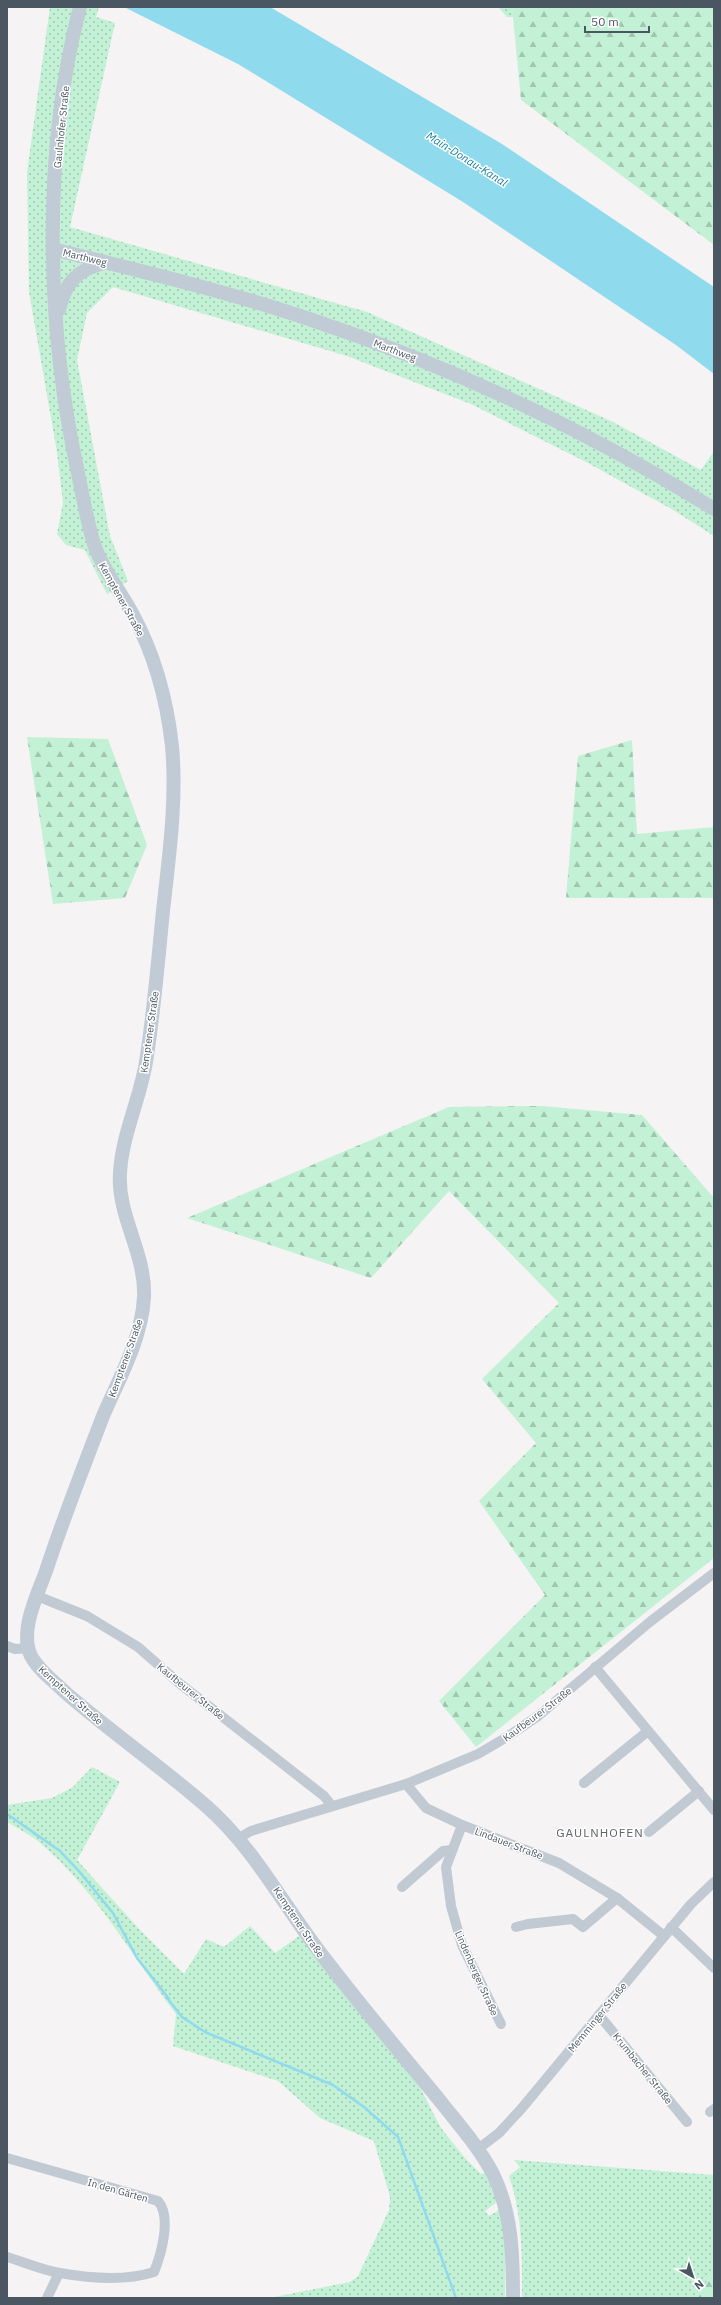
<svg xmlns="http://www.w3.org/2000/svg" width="721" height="2305" viewBox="0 0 721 2305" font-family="'IBM Plex Sans',sans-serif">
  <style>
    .grass { fill: url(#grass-dots) }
    .forest { fill: url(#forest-firs) }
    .water { fill: #90daee }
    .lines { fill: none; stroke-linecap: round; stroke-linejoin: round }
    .stream { stroke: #90daee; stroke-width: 2.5 }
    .street { stroke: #c1cad2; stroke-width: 10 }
    .secondary { stroke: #c1cbd6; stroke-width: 14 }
    .labels { text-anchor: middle; stroke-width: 3; stroke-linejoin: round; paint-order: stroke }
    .street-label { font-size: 10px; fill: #4a5661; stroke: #fff }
    .water-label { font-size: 11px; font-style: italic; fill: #0c7c9b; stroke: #fff }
    .quarter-label { font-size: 12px; letter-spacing: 1px; fill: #5f6368; stroke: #fff }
  </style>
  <defs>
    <pattern id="grass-dots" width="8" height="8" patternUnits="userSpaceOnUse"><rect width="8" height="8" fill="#c3f1d5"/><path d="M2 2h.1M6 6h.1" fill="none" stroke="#a0c6b0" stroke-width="1.8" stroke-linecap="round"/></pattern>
    <pattern id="forest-firs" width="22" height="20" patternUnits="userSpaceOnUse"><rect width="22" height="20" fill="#c3f1d5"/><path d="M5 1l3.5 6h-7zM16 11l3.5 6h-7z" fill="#a0c6b0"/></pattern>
  </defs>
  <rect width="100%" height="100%" fill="#f5f3f3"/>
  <g class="grass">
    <path d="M50,7h49l-3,10 19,6 -45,204 297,85 246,110 88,48 13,-19v85l-39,-25 -87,-48 -117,-59 -124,-48 -234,-69 -26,26 -10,47 33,176 18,45 -21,13 -22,-44 -19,-5 -9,-11 6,-31 -6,-51 -28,-160 -2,-120z"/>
    <path d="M498,7h14l1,10h-6z"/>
    <path d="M92,1767l28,15 -43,78 62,69 45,45 22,-35 18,8 26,-21 25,27 24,-17 115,140 27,52 24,30 16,16 4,-1 12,29 -12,9 4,5 10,-6 6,26v62h-236l81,-16 8,-6 31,-66 1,-13 -16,-56 -54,-23 -42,-37 -105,-35 3,-32c-44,-58 -81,-125 -138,-173 -9,-7 -21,-13 -31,-19v-17l45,-7 21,-11z"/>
    <path d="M514,2160l200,15v99l-4,2 -12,22h-176c0,-42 1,-82 -13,-122l11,-9z"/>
  </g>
  <g class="forest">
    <path d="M512,7h202v238l-193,-145z"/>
    <path d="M27,737l81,2 39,106 -22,53 -72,6z"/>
    <path d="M632,740l5,94 77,-7v71h-148l12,-142z"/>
    <path d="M542,1106l100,9 72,83v360l-238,189 -37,-46 106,-106 -66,-94 57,-58 -54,-64 77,-76 -110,-112 -78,87 -184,-60 262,-111z"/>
    <path d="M714,2274v24h-16l12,-22z"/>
  </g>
  <path class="water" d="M124,7h146l232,137 212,143v87l-38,-29 -213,-143 -225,-138z"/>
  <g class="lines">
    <g class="stream">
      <path d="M7,1814l53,37 18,19 35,43 24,45 32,41"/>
      <path d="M168,1999l14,18 23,15 128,53 31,22 34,30 58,161"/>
    </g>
    <g class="street">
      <path d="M37,1596l50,20 51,31 41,36 145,113 8,10"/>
      <path d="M7,1646l8,3 13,-1"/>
      <path d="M595,1667l119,143"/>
      <path d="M584,1783l64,-52"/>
      <path d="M406,1784l20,24 36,17 97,38 58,35 47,38"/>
      <path d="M462,1825l-16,42 5,39 11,39 39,79"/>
      <path d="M649,1832l50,-41"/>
      <path d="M239,1838l12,-7 155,-47 72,-30 29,-17 31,-21 113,-95 63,-48"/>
      <path d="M402,1887l41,-36 9,-1"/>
      <path d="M516,1927l12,-3 45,-5 10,8 34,-29"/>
      <path d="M671,1927l43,41"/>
      <path d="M599,2015l88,107"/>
      <path d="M710,2112l4,-3"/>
      <path d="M478,2149l21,-16 23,-25 169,-204 23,-22"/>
      <path d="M7,2158l151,43c14,16 3,54 -4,71 -28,9 -66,6 -94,1 -18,-3 -36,-11 -53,-16"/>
      <path d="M47,2298l12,-25"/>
    </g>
    <g class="secondary">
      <path d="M80,7c-38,146 -34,319 -2,466 5,24 9,50 17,74 9,24 25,44 37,66 22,40 35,88 40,133 5,55 -3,110 -9,165 -5,50 -9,101 -17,151 -6,37 -24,73 -26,111 -3,43 26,80 24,124 -2,41 -25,82 -41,119 -20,52 -40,103 -57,155 -9,25 -27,60 -15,85 8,15 24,26 35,37 45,39 94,73 139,112 52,45 81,106 124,159 36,47 74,92 112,138 18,23 38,45 52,72 19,39 20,81 20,124"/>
      <path d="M53,249c87,22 174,42 259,71 141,47 276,111 402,189"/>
      <path d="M59,310c6,-27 18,-41 46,-47"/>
    </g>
  </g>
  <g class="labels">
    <g class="street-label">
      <text transform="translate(61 127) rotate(-84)" y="4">Gaulnhofer Straße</text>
      <text transform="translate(85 257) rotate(14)" y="4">Marthweg</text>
      <text transform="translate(395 350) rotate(21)" y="4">Marthweg</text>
      <text transform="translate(122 599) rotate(61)" y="4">Kemptener Straße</text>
      <text transform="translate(149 1032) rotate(-82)" y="4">Kemptener Straße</text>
      <text transform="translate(125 1358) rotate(-70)" y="4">Kemptener Straße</text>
      <text transform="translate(191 1691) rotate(39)" y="4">Kaufbeurer Straße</text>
      <text transform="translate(71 1695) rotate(42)" y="4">Kemptener Straße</text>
      <text transform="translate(537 1714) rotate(-37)" y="4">Kaufbeurer Straße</text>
      <text transform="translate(509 1843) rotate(21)" y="4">Lindauer Straße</text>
      <text transform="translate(299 1922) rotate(56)" y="4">Kemptener Straße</text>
      <text transform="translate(477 1973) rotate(66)" y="4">Lindenberger Straße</text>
      <text transform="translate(597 2017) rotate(-51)" y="4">Memminger Straße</text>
      <text transform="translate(643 2068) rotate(51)" y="4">Krumbacher Straße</text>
      <text transform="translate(118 2190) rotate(16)" y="4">In den Gärten</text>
    </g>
    <g class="water-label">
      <text transform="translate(467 159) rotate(32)" y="4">Main-Donau-Kanal</text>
    </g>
    <g class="quarter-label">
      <text x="600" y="1837">GAULNHOFEN</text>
    </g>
  </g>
  <rect width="721" height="2305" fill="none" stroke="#4a5661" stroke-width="16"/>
  <g transform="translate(693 2277) rotate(141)" stroke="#ffffff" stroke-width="3" paint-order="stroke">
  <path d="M0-3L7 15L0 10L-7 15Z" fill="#4a5661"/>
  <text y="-6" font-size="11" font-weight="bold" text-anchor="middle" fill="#4a5661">N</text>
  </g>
  <path d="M585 26v6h64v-6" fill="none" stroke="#4a5661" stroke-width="2"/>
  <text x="591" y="26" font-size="12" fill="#4a5661" stroke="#ffffff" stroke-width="3" paint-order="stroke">50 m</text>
</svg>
